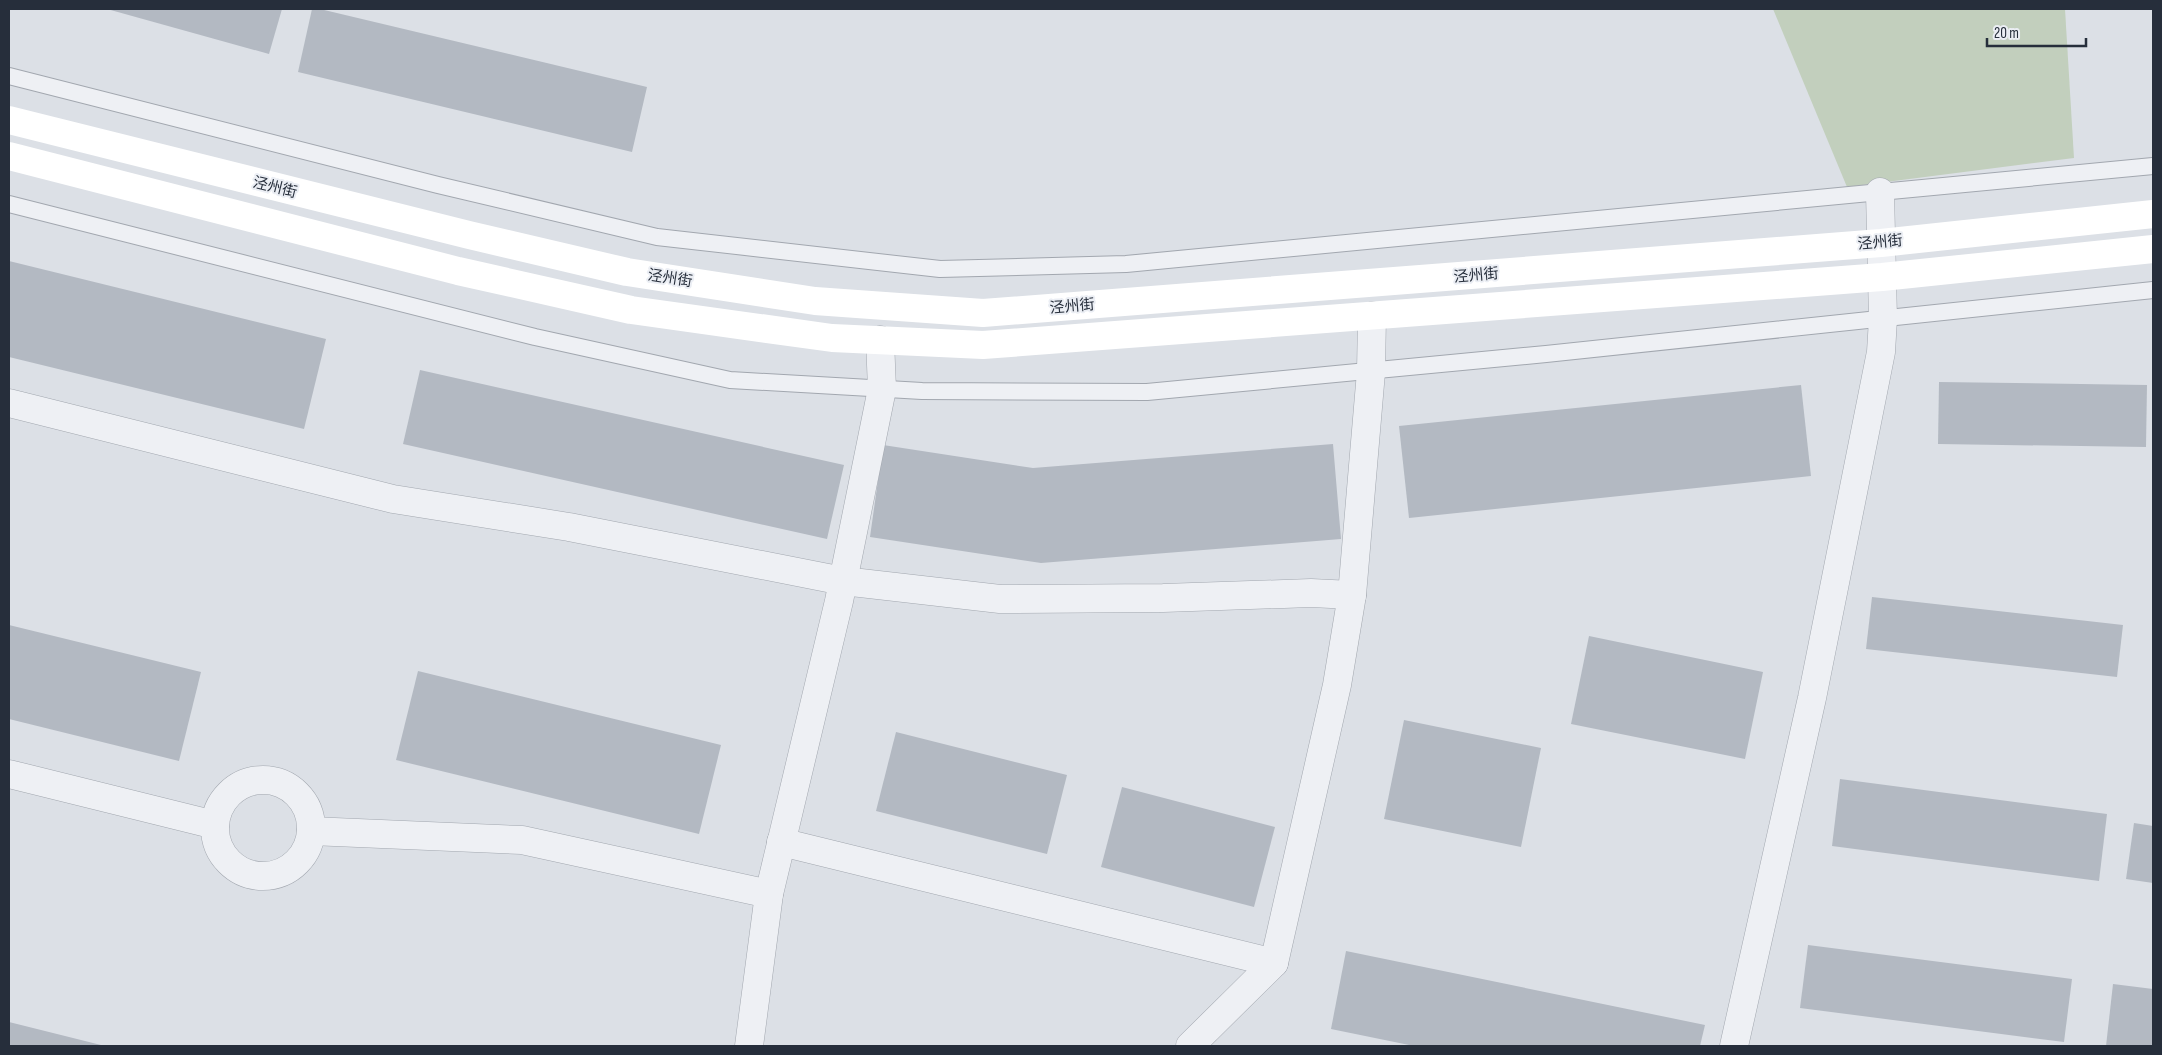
<svg xmlns="http://www.w3.org/2000/svg" width="2162" height="1055" viewBox="0 0 2162 1055" font-family="'Sofia Sans Condensed','Noto Sans SC',sans-serif">
  <style>
    .green { fill: #c2cfbd }
    .building { fill: #b3b9c2 }
    .lines { fill: none; stroke-linecap: round; stroke-linejoin: round }
    .lane-casing { stroke: #a2a7af; stroke-width: 18 }
    .street-casing { stroke: #a2a7af; stroke-width: 29 }
    .lane { stroke: #eef0f4; stroke-width: 16 }
    .street { stroke: #eef0f4; stroke-width: 28 }
    .secondary { stroke: #fff; stroke-width: 28 }
    .labels { text-anchor: middle; stroke-width: 4; stroke-linejoin: round; paint-order: stroke }
    .street-label { font-size: 15px; fill: #262e3b; stroke: #ebeef4 }
  </style>
  <rect width="100%" height="100%" fill="#dce0e6"/>
  <path class="green" d="M1773,9h292l9,149 -227,29z"/>
  <g class="building">
    <path d="M107,9h175l-13,45z"/>
    <path d="M312,9h8l327,78 -15,65 -334,-80z"/>
    <path d="M9,261l317,78 -22,90 -295,-72z"/>
    <path d="M420,370l424,95 -17,74 -424,-95z"/>
    <path d="M1939,382l208,3 -1,62 -208,-3z"/>
    <path d="M1801,385l10,91 -402,42 -10,-92z"/>
    <path d="M1333,444l8,95 -300,24 -171,-26 13,-92 150,23z"/>
    <path d="M1872,597l251,28 -6,52 -251,-28z"/>
    <path d="M9,625l192,47 -22,89 -170,-42z"/>
    <path d="M1589,636l174,36 -18,87 -174,-35z"/>
    <path d="M418,671l303,74 -22,89 -303,-74z"/>
    <path d="M1404,720l137,28 -20,99 -137,-28z"/>
    <path d="M896,732l171,43 -20,79 -171,-43z"/>
    <path d="M1840,779l267,35 -8,67 -267,-35z"/>
    <path d="M1122,787l153,40 -21,80 -153,-40z"/>
    <path d="M2134,823l19,3v57l-27,-4z"/>
    <path d="M1808,945l264,34 -8,63 -264,-34z"/>
    <path d="M1346,951l359,74 -5,21h-286l-83,-17z"/>
    <path d="M2113,984l40,5v57h-47z"/>
    <path d="M9,1022l96,24h-96z"/>
  </g>
  <g class="lines">
    <g class="lane-casing">
      <g id="lane">
        <path d="M9,76l429,109 219,52 283,32 186,-5 1027,-98"/>
        <path d="M9,204l526,133 195,43 192,11 225,1 399,-38 607,-64"/>
      </g>
    </g>
    <g class="street-casing">
      <g id="street">
        <path d="M9,403l384,96 176,28 274,54 157,18 163,-1 148,-5 41,2"/>
        <path d="M9,774l206,51"/>
        <circle cx="263" cy="828" r="48"/>
        <path d="M311,831l211,9 247,54"/>
        <path d="M781,842l493,121"/>
        <path d="M749,1046l20,-152 70,-293 43,-212 -2,-49"/>
        <path d="M1190,1046l84,-83 63,-278 15,-90 19,-223 1,-56"/>
        <path d="M1734,1046l78,-348 69,-346 2,-33 -3,-127"/>
      </g>
    </g>
    <use href="#lane" class="lane"/>
    <use href="#street" class="street"/>
    <g class="secondary">
      <path d="M9,120l460,115 158,37 188,29 168,12 898,-70 272,-29"/>
      <path d="M9,156l449,115 173,39 201,28 151,7 899,-68 271,-28"/>
    </g>
  </g>
  <g class="labels">
    <g class="street-label">
      <text transform="translate(275 187) rotate(14)" y="5">泾州街</text>
      <text transform="translate(1880 242) rotate(-5)" y="5">泾州街</text>
      <text transform="translate(1476 275) rotate(-5)" y="5">泾州街</text>
      <text transform="translate(670 278) rotate(9)" y="5">泾州街</text>
      <text transform="translate(1072 306) rotate(-5)" y="5">泾州街</text>
    </g>
  </g>
  <rect width="2162" height="1055" fill="none" stroke="#262e3b" stroke-width="20"/>
  <path d="M1987 38v8h99v-8" fill="none" stroke="#262e3b" stroke-width="2.5"/>
  <text x="1994" y="38" font-size="15" fill="#262e3b" stroke="#ebeef4" stroke-width="4" paint-order="stroke">20 m</text>
</svg>
